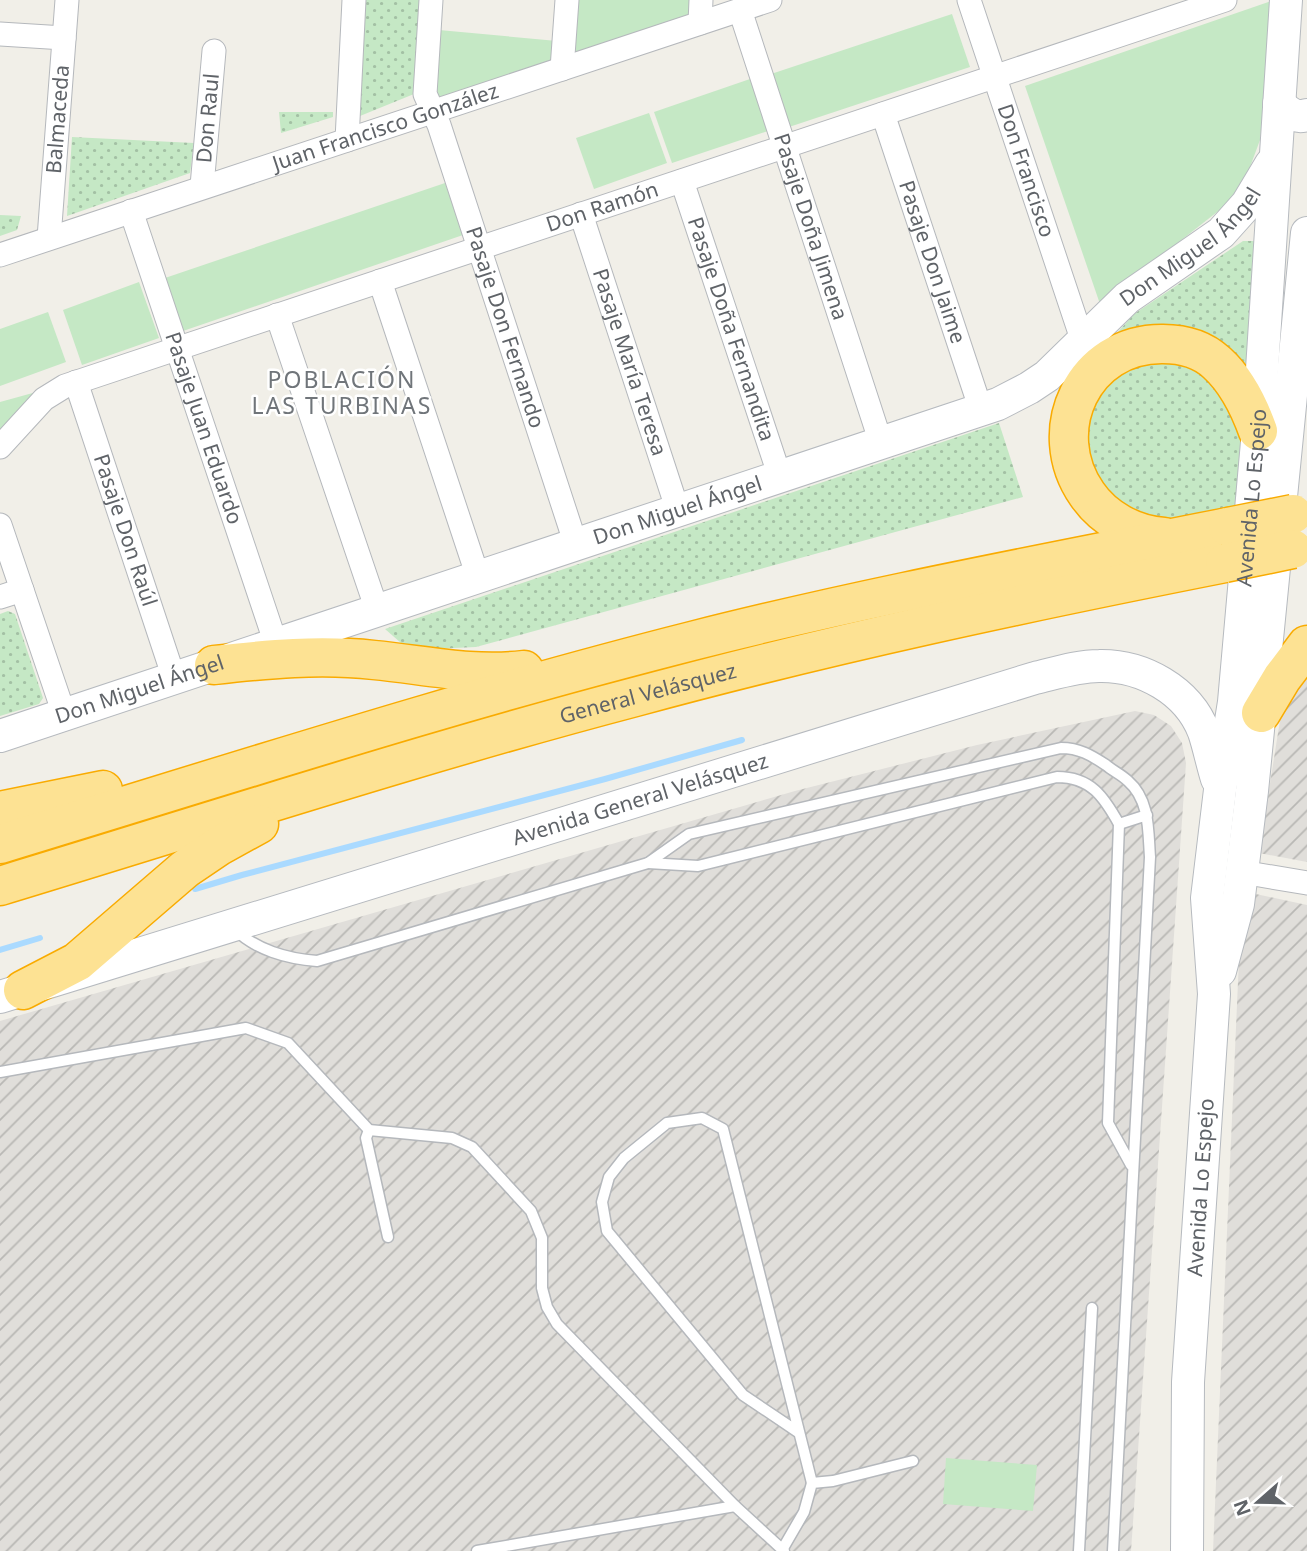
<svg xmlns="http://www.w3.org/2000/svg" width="1307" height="1551" viewBox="0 0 1307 1551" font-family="'Noto Sans',sans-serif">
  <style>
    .industrial { fill: url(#industrial-furrows) }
    .grass { fill: url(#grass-dots) }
    .green { fill: #c5e8c5 }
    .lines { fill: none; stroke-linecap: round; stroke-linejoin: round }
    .stream { stroke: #aadaff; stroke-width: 6 }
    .lane-casing { stroke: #b5b8bc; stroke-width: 13 }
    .street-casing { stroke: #b5b8bc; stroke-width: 25 }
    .secondary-casing { stroke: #b6babf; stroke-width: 34 }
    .highway-casing { stroke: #f9ab00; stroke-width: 41 }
    .lane { stroke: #fff; stroke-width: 10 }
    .street { stroke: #fff; stroke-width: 23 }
    .secondary { stroke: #fff; stroke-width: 32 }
    .highway { stroke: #fde293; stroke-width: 38 }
    .highway-bridge-casing { stroke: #f9ab00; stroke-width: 41; stroke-linecap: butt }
    .highway-bridge { stroke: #fde293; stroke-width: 38 }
    .labels { text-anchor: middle; stroke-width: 5; stroke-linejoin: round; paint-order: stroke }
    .street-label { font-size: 21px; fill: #5f6368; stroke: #fff }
    .neighbourhood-label { font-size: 23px; letter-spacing: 2px; fill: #70757a; stroke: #fff }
  </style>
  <defs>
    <pattern id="industrial-furrows" width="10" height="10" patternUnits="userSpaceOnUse" patternTransform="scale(1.75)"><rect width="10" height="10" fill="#e0deda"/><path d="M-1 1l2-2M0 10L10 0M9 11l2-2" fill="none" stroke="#b9b8b5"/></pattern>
    <pattern id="grass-dots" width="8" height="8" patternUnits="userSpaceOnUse" patternTransform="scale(1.75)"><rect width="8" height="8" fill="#c5e8c5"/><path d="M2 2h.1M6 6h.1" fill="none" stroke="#a3c0a4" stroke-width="1.8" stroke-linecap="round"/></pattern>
  </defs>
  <rect width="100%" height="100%" fill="#f1efe8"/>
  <g class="industrial">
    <path d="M1307,672v190l-48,-9 22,-139z"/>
    <path d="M1135,711l19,4 17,11 11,17 4,20 -55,788h-1131v-530l795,-230 182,-46z"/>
    <path d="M1242,891l65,14v646h-94z"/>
  </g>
  <g class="grass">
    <path d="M365,0h57l-8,94 -54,22z"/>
    <path d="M279,112h54v5l-52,16z"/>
    <path d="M72,137l122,6 -4,30 -123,43z"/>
    <path d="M0,215l21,1 -4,14 -17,6z"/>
    <path d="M1243,241h23l-10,145 -31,-38 -32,-20 -40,-2 -44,16 25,-28z"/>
    <path d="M1163,360l32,6 26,23 18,32 10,39 -4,48 -51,12h-47l-59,-40 -5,-63 10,-22 40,-32z"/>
    <path d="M999,423l24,74 -547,150 -67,3 -24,-21z"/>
    <path d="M8,611l7,3 28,84 -4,6 -39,12v-102z"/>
  </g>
  <g class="green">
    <path d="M573,0h119l-2,14 -122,42z"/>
    <path d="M1274,0l-14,140 -20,54 -140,110 -75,-218z"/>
    <path d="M952,14l18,53 -181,60 -18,-53z"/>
    <path d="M439,30l118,11 -2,18 -123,42z"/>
    <path d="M750,79l18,52 -96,32 -18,-51z"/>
    <path d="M649,113l18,50 -73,26 -18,-51z"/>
    <path d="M445,183l18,52 -280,96 -18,-53z"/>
    <path d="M139,282l20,56 -77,27 -19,-55z"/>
    <path d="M48,312l18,50 -66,24v-57z"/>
    <path d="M40,391l-40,46v-35z"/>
    <path d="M946,1458l91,7 -4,46 -90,-7z"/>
  </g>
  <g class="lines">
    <g class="stream">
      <path d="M195,889l47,-14 363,-96 137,-39"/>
      <path d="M0,950l40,-12"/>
    </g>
    <g class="lane-casing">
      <g id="lane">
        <path d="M1119,824l28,-9"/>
        <path d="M648,863l50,3 359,-89c34,0 47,20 62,47l-11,299 23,42"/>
        <path d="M234,928c20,22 55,31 83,33l331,-98 41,-29 372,-86c18,0 30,7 45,17 7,6 16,10 22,16 22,19 20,50 22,76l-37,694"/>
        <path d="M0,1072l246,-44 42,15 81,87 83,8 20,9 59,64 11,27v50l5,19 10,17 178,182 49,45"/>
        <path d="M369,1130l-3,8 22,99"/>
        <path d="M798,1432l-55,-37 -136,-164 -5,-29 7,-25 15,-19 43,-35 35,-5 21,11 89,354"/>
        <path d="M782,1550l22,-38 8,-29 21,-2 80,-20"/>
        <path d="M477,1551l258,-45"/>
        <path d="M1079,1551l13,-243"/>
      </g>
    </g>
    <g class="street-casing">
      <g id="street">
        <path id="s1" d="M431,0l-6,94 14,31 137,420"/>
        <path id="s2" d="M969,0l114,342"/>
        <path id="s3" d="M740,10l141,433"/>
        <path d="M700,23l1,-23"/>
        <path d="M0,34l64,4"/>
        <path d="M562,69l5,-69"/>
        <path id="s4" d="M883,114l98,296"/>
        <path d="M347,140l7,-140"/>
        <path id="s5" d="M682,181l98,296"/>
        <path id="s6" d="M202,186l12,-135"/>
        <path id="s7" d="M131,211l145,433"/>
        <path id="s8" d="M581,214l97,297"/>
        <path id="s9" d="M49,238l18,-238"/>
        <path id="s10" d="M0,255l770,-255"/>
        <path d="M380,281l98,296"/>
        <path d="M277,315l100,295"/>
        <path id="s11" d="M76,382l98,296"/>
        <path id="s12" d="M0,447l44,-48 21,-13 1160,-386"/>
        <path d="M0,525l64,189"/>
        <path d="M0,597l22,-7"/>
        <path d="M1242,872l65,11"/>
      </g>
    </g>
    <g class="secondary-casing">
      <g id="secondary">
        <path d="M1279,104c9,8 16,15 28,11"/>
        <path id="s13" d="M0,736l998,-332 31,-16 18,-12 80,-78 94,-65 26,-29 24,-40"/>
        <path d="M1220,971l18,-67 14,-113 55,-558"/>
        <path id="s14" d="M0,997l1035,-319c21,-5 43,-12 64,-12 43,-1 89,24 105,66 5,15 8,31 13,47"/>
        <path id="s15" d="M1187,1551l1,-169 26,-388 -7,-96 13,-108 14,-88 24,-271 28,-431"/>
      </g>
    </g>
    <g class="highway-casing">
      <g id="highway">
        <path d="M1164,537c-30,-2 -60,-18 -77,-43 -44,-63 -4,-151 76,-150 19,0 39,5 54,19 20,18 32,43 41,68"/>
        <path d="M214,665c54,-6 106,-11 160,-5 52,5 97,16 150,10"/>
        <path d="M1261,713l21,-35 25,-33"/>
        <path d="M0,811l103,-21"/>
        <path d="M0,844c230,-70 459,-144 692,-203 177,-45 357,-78 536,-114"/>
        <path id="s16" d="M0,886c211,-64 422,-133 635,-189 195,-53 392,-95 590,-134"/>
        <path d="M23,990l54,-28 108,-93 34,-23 40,-22"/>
      </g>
    </g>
    <use href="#lane" class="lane"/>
    <use href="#street" class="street"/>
    <use href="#secondary" class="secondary"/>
    <use href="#highway" class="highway"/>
    <g class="highway-bridge-casing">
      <g id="highway-bridge">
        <path d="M1228,527l65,-13"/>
        <path d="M1225,563l68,-14"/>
      </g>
    </g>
    <use href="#highway-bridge" class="highway-bridge"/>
  </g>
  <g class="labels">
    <g class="street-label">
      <text dy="7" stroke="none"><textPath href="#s6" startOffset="68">Don Raul</textPath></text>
      <text dy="7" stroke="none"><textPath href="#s9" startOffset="119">Balmaceda</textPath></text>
      <text dy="7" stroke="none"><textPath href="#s10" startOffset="406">Juan Francisco González</textPath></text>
      <text dy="7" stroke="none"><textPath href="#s2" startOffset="180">Don Francisco</textPath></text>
      <text dy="7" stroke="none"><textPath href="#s12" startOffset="656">Don Ramón</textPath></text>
      <text dy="7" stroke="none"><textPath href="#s3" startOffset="228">Pasaje Doña Jimena</textPath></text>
      <text dy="7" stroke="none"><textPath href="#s13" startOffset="1302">Don Miguel Ángel</textPath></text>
      <text dy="7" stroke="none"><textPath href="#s4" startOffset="156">Pasaje Don Jaime</textPath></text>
      <text dy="7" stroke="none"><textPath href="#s1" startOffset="341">Pasaje Don Fernando</textPath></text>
      <text dy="7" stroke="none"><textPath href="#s5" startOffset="156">Pasaje Doña Fernandita</textPath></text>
      <text dy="7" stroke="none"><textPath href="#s8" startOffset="156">Pasaje María Teresa</textPath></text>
      <text dy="7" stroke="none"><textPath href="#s7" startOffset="229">Pasaje Juan Eduardo</textPath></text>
      <text dy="7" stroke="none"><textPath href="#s15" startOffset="1057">Avenida Lo Espejo</textPath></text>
      <text dy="7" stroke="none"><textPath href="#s13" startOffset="714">Don Miguel Ángel</textPath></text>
      <text dy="7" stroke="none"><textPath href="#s11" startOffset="156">Pasaje Don Raúl</textPath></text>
      <text dy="7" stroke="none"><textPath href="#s13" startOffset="147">Don Miguel Ángel</textPath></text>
      <text dy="7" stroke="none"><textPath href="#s16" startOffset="676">General Velásquez</textPath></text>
      <text dy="7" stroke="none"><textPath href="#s14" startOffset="670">Avenida General Velásquez</textPath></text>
      <text dy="7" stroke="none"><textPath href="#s15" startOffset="364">Avenida Lo Espejo</textPath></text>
    </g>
    <g class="neighbourhood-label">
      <text x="342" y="388">POBLACIÓN<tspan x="342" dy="26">LAS TURBINAS</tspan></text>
    </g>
  </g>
  <g transform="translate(1258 1502) rotate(250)" stroke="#ffffff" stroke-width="5" paint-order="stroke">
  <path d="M0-5L12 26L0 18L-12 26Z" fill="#5f6368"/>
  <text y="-10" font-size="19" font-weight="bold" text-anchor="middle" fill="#5f6368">N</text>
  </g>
</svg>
